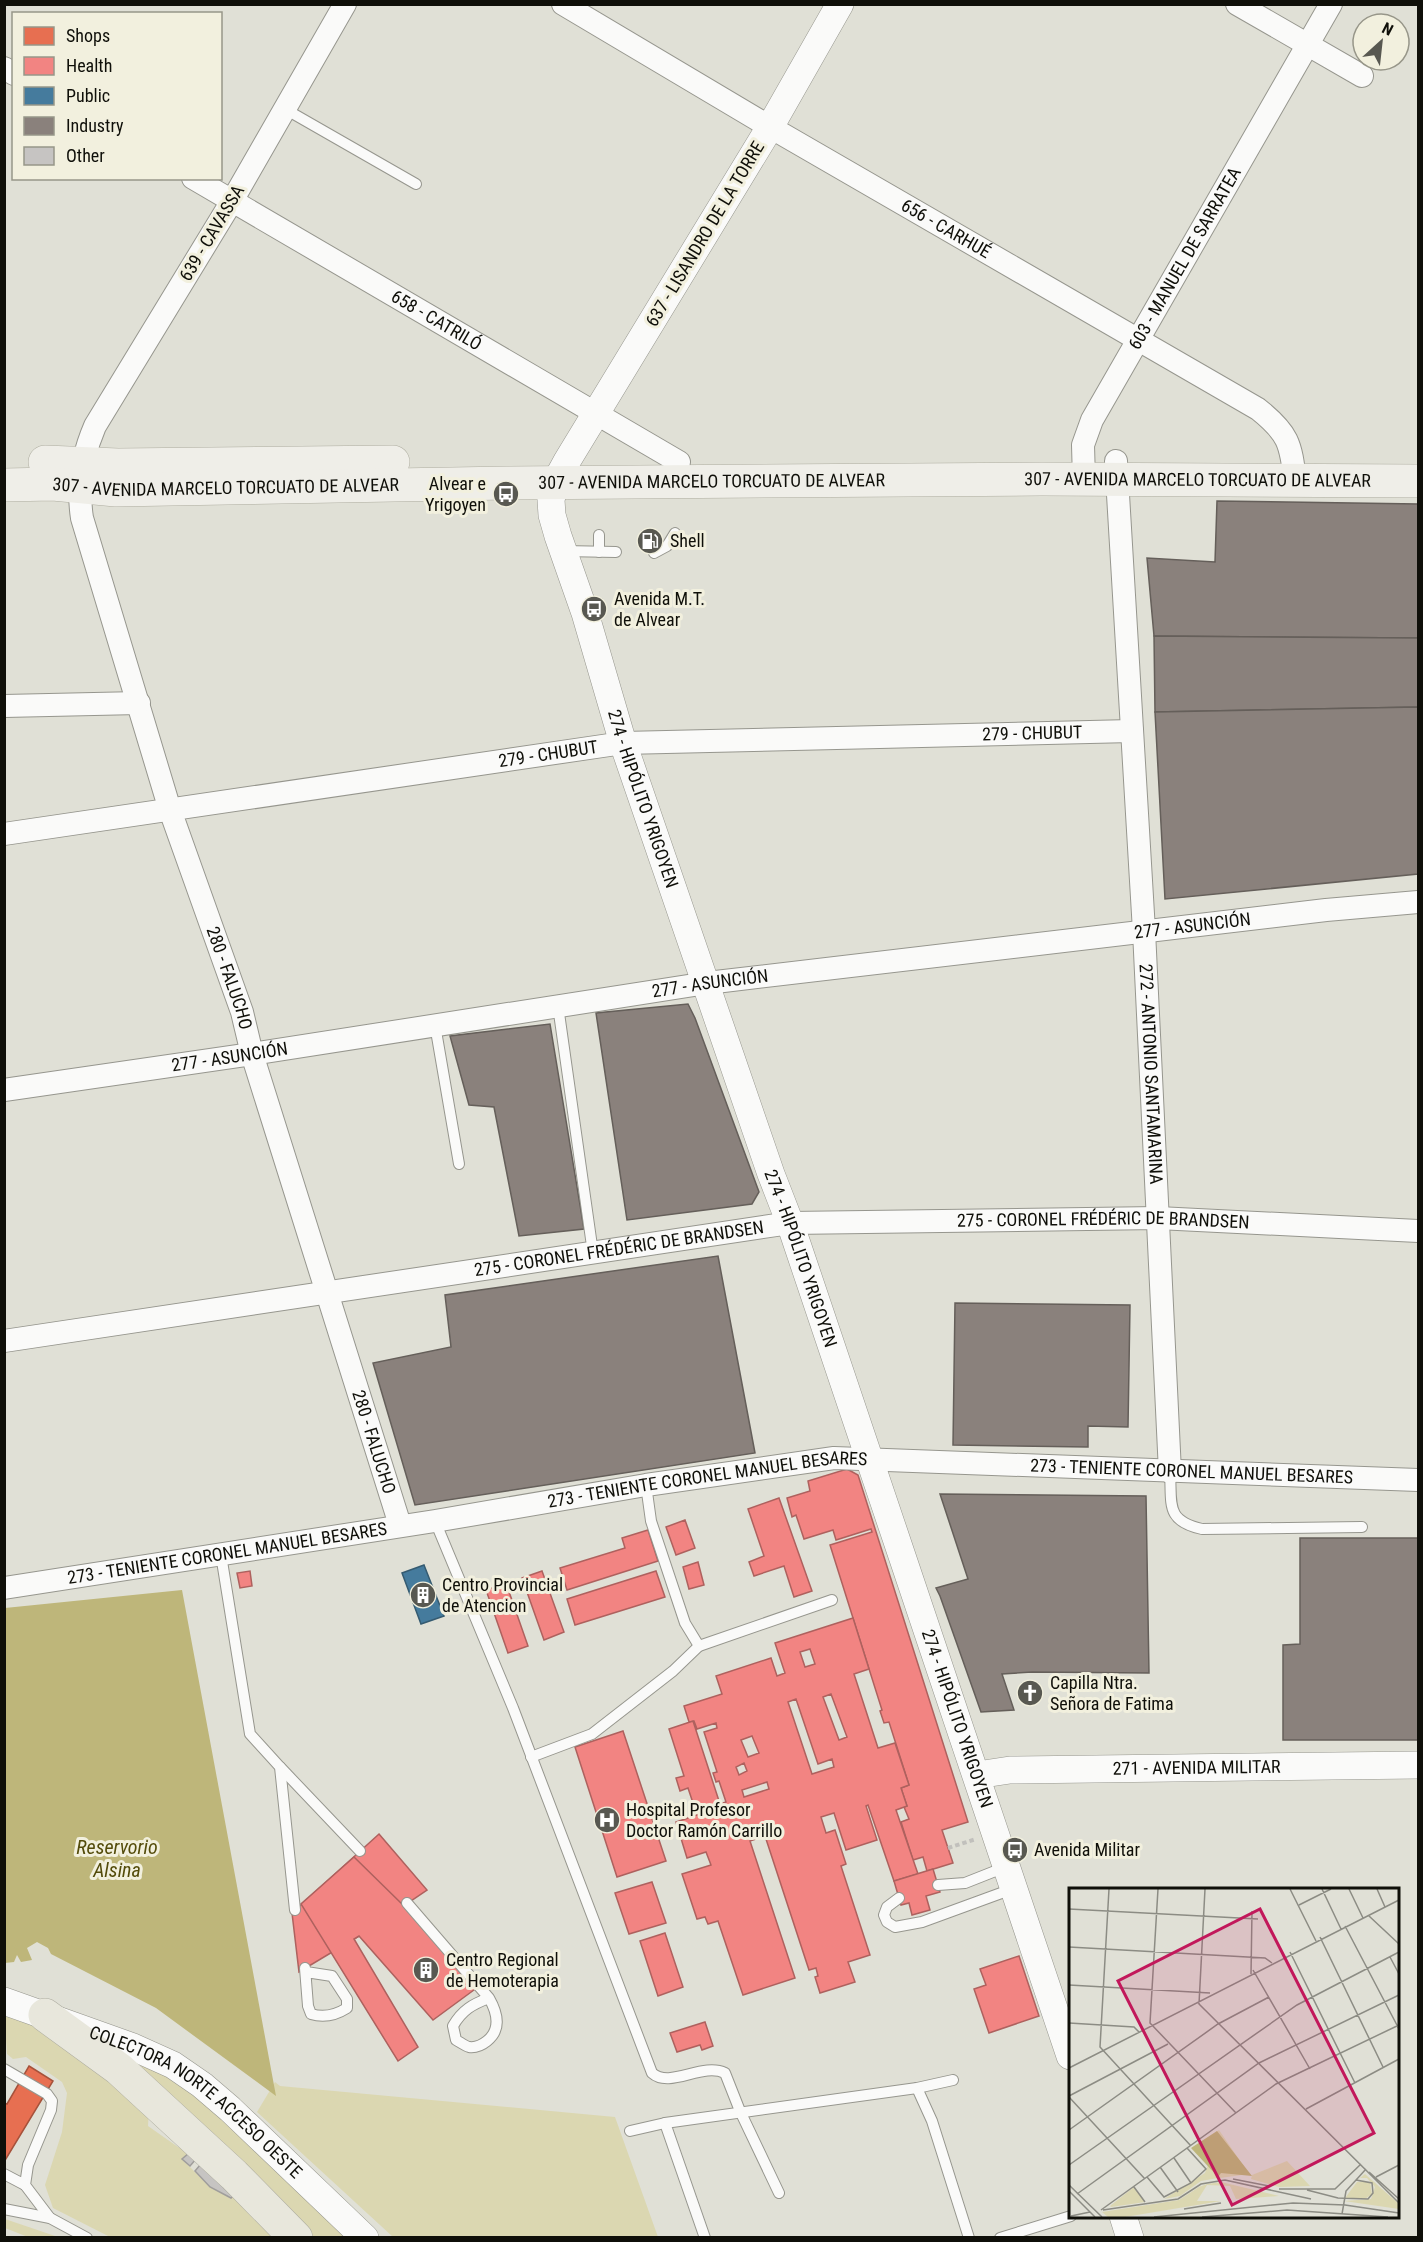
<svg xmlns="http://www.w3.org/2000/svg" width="1423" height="2242" viewBox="0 0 1423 2242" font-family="'Roboto Condensed',sans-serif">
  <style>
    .green { fill: #dbd7b1 }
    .water { fill: #beb67a }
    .shops { fill: #e76f51; stroke: #a6523b; stroke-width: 1.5 }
    .health { fill: #f28482; stroke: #ae615e; stroke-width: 1.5; fill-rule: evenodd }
    .public { fill: #457b9d; stroke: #355b71; stroke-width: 1.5 }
    .industry { fill: #8a817c; stroke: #655f5a; stroke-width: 1.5 }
    .building { fill: #c6c4c2; stroke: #9f9d9b; stroke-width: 1.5 }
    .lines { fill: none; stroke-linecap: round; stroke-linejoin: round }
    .service-casing { stroke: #96968e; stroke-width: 12 }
    .minor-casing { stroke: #96968e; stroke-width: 24 }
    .tertiary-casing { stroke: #96968e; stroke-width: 28 }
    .primary-casing { stroke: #aeada0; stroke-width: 34 }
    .motorway-casing { stroke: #aeada0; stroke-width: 34 }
    .path { stroke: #c1c0bc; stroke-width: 4; stroke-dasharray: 4.5 3; stroke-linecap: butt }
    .service { stroke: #fafaf9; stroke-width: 10 }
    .minor { stroke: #fafaf9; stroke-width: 22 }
    .tertiary { stroke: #fafaf9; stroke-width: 27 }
    .primary { stroke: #efeee8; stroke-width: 33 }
    .motorway { stroke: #e8e7dc; stroke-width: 33 }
    .labels { text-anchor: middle; stroke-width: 6; stroke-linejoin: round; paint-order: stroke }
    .street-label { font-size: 18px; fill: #0f0f09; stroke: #f2f0de }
    .poi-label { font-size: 18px; fill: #0f0f09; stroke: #f2f0de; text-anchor: start }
    .water-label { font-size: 20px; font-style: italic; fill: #534b0a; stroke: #f2f0de }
    .inset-road { fill: none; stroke: #8c8c84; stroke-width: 1.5 }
    .view { fill: #c2185b; fill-opacity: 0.15; stroke: #c2185b; stroke-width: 3 }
    .inset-edge { fill: none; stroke: #0f0f09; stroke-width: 3 }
  </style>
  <rect width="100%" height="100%" fill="#e0e0d6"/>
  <g class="green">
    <path d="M4,2010l29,11 116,88 -1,17 30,21 11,4 -6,9 27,27 21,11 4,-4 47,43h-172l-57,-29 -8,-23 17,-53 5,-39 -5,-11 -36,-25 -13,2 -6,-5z"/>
    <path d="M115,2051l72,34 164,152h-38l-19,-20z"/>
    <path d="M275,2082l5,4 335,31 43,120h-265l-136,-125z"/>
    <path d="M5,2219l53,18h-30l-23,-9z"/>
  </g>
  <path class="water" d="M182,1590l94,506 -120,-88 -105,-54 -3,-6 -11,-6 -10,6 5,12 -11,2 -4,-7 -3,7 -9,1v-355z"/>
  <path class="shops" d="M29,2066l24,15 -49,81v-59l3,1z"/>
  <g class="health">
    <path d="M847,1469l11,6 110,347 -26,8 11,33 -26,8 -4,-14 -10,3 -12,-38 8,-3 -5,-12 3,-1 -6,-18 8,-3 -20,-63 -5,1 -4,-12 2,-1 -52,-165 42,-13 -1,-3 -35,11 -3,-10 -29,9 -8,-24 -4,2 -5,-19 23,-7 -2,-10z"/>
    <path d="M779,1498l33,93 -18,6 -10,-31 -30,10 -5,-14 15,-6 -16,-47z"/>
    <path d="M685,1520l10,28 -19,7 -10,-28z"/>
    <path d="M648,1530l10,31 -91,29 -7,-22 65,-20 -3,-10z"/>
    <path d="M698,1562l6,23 -15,4 -6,-22z"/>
    <path d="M250,1571l2,15 -12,2 -3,-15z"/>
    <path d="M542,1571l22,61 -20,8 -22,-62z"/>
    <path d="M656,1571l9,26 -90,28 -8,-26z"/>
    <path d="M506,1583l22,63 -20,7 -22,-63z"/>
    <path d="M853,1618l16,51 -15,5 24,74 17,-5 14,42 -8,3 6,18 -11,4 22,64 -24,7 -26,-76 -2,1 11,34 -31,10 -12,-37 -13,4 5,16 9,-3 11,34 -5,2 29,89 -22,7 7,20 -35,11 -5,-16 3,-1 -2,-8 -7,2 -44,-134 -15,5 45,137 -52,17 -25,-74 -10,3 -3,-7 -8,2 -15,-45 29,-9 -5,-13 -19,6 -11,-36 21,-7 -9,-27 -8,3 -4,-13 8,-2 -15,-47 24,-8 27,83 6,-2 -7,-21 -3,1 -3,-9 4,-1 -13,-40 13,-4 -1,-5 -19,6 -3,-8 -5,1 -5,-16 38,-12 -6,-18 55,-18 6,18 8,-3 -10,-30zM810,1649l5,15 -10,3 -5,-15zM831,1694l16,43 -8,3 -16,-43zM796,1699l22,65 14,-5 2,8 -22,7 -24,-72zM752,1736l7,17 -11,4 -7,-17zM744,1763l3,8 -8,4 -3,-8zM767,1782l2,7 -25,8 -2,-7z"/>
    <path d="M623,1731l43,130 -49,16 -42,-130z"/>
    <path d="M379,1834l48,56 -68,46 -60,36 -7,-59z"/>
    <path d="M354,1857l50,49 74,81 -45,33 -74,-84 -5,3 64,108 -20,14 -97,-157z"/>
    <path d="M933,1869l7,23 -14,4 4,14 -18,5 -3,-12 -8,2 -7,-24z"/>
    <path d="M652,1882l14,41 -37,11 -14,-41z"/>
    <path d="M665,1933l18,54 -25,9 -18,-55z"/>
    <path d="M1019,1956l20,60 -50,17 -15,-44 12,-4 -6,-16z"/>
    <path d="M705,2022l8,24 -11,4 -2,-5 -23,7 -7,-19z"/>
  </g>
  <path class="public" d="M424,1565l20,51 -23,8 -19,-51z"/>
  <g class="industry">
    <path d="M1217,501l201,3v134l-264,-2 -7,-78 68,4z"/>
    <path d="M1154,636l264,2v69l-263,5z"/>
    <path d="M1418,707v167l-253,25 -10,-187z"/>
    <path d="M688,1004l7,14 64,174 -7,12 -125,16 -31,-207z"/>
    <path d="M550,1024l34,205 -65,7 -25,-129 -25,-2 -19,-69z"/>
    <path d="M718,1256l37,197 -340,52 -42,-142 78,-16 -6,-52z"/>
    <path d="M955,1303l175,2 -2,122 -40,-1v21l-135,-2z"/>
    <path d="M940,1494l206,2 3,177 -117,-1 -30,2 12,36 -33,2 -41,-116 -4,-8 32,-9z"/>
    <path d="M1300,1538h118v202h-135v-95l17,-1z"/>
  </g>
  <g class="building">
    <path d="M189,2153l7,6 -6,7 -8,-7z"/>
    <path d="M200,2165l33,31 -2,2 -21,-11 -15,-16z"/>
  </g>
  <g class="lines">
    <g class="service-casing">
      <g id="service">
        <path d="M285,109l131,75"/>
        <path d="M563,551l53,1"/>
        <path d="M599,552v-17"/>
        <path d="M654,553l13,-7 8,-13"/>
        <path d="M558,1006l35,247"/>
        <path d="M435,1025l24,139"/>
        <path d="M1170,1472c2,32 -5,49 32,57l160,-2"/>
        <path d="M646,1485l5,36 34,102 14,23"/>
        <path d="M435,1521l78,187 139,365c18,16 50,-11 73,0l15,38 39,82"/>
        <path d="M221,1555l29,179 30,33 15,143"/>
        <path d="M531,1757l61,-23 81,-63 26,-25 133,-46"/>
        <path d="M280,1767l80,84"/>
        <path d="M938,1885l27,-2 43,-17"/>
        <path d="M899,1898l-12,9 -3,8 3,7 8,5 27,-5 93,-34"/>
        <path d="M407,1903l82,95c8,14 13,31 -2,43 -5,4 -11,7 -18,6 -4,-1 -9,-5 -13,-7l-3,-14c9,-16 20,-22 36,-28"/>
        <path d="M305,1968l3,38 3,8c13,4 25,1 36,-6v-9l-15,-23 -26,-4"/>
        <path d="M4,2069l43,25 5,7 -1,9 -23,55 -3,20 25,33"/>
        <path d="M917,2088l15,33 37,117"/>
        <path d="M665,2123l40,115"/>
        <path d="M630,2131l35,-8 252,-35 36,-8"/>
        <path d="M4,2174l21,11"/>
        <path d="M4,2209l46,9 37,20"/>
        <path d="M1000,2238l71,-22"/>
      </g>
    </g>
    <g class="minor-casing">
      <g id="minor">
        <path id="s1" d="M345,4l-113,197 -137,225c-13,30 -18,59 -13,92l88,292 72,202 10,42 148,471"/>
        <path id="s2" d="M563,4l207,123 488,282c30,24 33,34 37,72"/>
        <path d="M1237,4l125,72"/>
        <path d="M4,68l10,6"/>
        <path id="s3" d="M193,178l486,284"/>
        <path id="s4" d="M1116,461l28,470 26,541"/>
        <path id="s5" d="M1084,480l-1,-35 9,-25 239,-416"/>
        <path d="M4,706l135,-3"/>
        <path id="s6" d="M4,834l619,-91 509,-12"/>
        <path id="s7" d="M4,1090l248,-36 455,-71 619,-73 92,-8"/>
        <path id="s8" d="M4,1341l786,-118 368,-5 260,13"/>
        <path id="s9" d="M4,1588l431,-67 211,-36 188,-27 584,22"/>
      </g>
    </g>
    <g class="tertiary-casing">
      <g id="tertiary">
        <path id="s10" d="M840,4l-70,123 -203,334 -12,22 -4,17 1,15 6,21 27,77 38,130 148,431 19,49c92,278 189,555 280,833"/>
        <path id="s11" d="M977,1775l33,-5 408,-5"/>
        <path id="s12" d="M4,2001l129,46 40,18 29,20 28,24 135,129"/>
        <path d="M1123,2216l7,22"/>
      </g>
    </g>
    <g class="primary-casing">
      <g id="primary">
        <path d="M45,462l73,3 275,-3"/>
        <path id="s13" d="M4,485l49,-1 63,6 391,-7 535,-4 376,2"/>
      </g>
    </g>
    <g class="motorway-casing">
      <path id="motorway" d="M45,2015l74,54 115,106 62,63"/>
    </g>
    <path class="path" d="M948,1848l28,-9"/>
    <use href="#service" class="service"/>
    <use href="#minor" class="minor"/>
    <use href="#tertiary" class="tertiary"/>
    <use href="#primary" class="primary"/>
    <use href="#motorway" class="motorway"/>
  </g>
  <defs>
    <g id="bus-disc" transform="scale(1.35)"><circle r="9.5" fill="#585851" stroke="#f2f0de"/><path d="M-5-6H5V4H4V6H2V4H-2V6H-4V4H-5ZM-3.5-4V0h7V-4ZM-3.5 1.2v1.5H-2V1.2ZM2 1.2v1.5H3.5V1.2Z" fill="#fff"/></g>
    <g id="fuel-disc" transform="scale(1.35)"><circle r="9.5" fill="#585851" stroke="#f2f0de"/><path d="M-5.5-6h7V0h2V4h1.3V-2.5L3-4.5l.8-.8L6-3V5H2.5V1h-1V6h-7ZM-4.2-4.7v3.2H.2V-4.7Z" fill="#fff"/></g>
    <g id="building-disc" transform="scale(1.35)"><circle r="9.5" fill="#585851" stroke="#f2f0de"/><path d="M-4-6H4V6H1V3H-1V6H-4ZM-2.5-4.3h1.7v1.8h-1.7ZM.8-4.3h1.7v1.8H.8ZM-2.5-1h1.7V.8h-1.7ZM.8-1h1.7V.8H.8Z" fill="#fff"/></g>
    <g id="church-disc" transform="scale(1.35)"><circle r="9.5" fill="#585851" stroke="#f2f0de"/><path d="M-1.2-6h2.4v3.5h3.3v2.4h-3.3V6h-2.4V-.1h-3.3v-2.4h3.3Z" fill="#fff"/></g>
    <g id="hospital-disc" transform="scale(1.35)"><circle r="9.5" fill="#585851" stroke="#f2f0de"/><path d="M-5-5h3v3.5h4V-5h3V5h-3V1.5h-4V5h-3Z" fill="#fff"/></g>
  </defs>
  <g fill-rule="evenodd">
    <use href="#bus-disc" x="506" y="494"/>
    <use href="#fuel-disc" x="650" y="541"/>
    <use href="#bus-disc" x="594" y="609"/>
    <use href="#building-disc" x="423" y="1595"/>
    <use href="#church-disc" x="1030" y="1693"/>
    <use href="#hospital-disc" x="607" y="1820"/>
    <use href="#bus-disc" x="1015" y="1850"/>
    <use href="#building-disc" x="426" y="1970"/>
  </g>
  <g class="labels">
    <g class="street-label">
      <text dy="6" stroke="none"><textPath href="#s2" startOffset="444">656 - CARHUÉ</textPath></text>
      <text transform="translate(212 233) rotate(-59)" y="6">639 - CAVASSA</text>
      <text transform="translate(705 234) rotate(-59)" y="6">637 - LISANDRO DE LA TORRE</text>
      <text dy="6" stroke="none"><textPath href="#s5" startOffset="248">603 - MANUEL DE SARRATEA</textPath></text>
      <text dy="6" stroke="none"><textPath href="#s3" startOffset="282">658 - CATRILÓ</textPath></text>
      <text dy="6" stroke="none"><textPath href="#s13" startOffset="1194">307 - AVENIDA MARCELO TORCUATO DE ALVEAR</textPath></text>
      <text dy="6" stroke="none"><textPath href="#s13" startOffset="708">307 - AVENIDA MARCELO TORCUATO DE ALVEAR</textPath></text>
      <text dy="6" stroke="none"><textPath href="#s13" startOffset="222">307 - AVENIDA MARCELO TORCUATO DE ALVEAR</textPath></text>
      <text dy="6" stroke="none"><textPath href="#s6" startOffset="1035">279 - CHUBUT</textPath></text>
      <text dy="6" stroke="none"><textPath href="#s6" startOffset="550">279 - CHUBUT</textPath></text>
      <text dy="6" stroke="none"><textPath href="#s10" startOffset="888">274 - HIPÓLITO YRIGOYEN</textPath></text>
      <text dy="6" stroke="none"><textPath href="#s7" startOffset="1200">277 - ASUNCIÓN</textPath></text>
      <text dy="6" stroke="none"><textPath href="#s1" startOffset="1068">280 - FALUCHO</textPath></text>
      <text dy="6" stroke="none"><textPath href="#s7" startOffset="714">277 - ASUNCIÓN</textPath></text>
      <text dy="6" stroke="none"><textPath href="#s7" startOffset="228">277 - ASUNCIÓN</textPath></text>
      <text dy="6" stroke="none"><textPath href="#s4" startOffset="614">272 - ANTONIO SANTAMARINA</textPath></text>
      <text dy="6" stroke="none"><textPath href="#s8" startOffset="1108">275 - CORONEL FRÉDÉRIC DE BRANDSEN</textPath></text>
      <text dy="6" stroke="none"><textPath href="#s8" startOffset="622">275 - CORONEL FRÉDÉRIC DE BRANDSEN</textPath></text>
      <text dy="6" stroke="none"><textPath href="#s10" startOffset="1374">274 - HIPÓLITO YRIGOYEN</textPath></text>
      <text dy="6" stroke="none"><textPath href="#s1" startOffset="1554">280 - FALUCHO</textPath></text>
      <text dy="6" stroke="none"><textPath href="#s9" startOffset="1198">273 - TENIENTE CORONEL MANUEL BESARES</textPath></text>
      <text dy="6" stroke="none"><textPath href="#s9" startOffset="712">273 - TENIENTE CORONEL MANUEL BESARES</textPath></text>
      <text dy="6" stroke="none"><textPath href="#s9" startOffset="226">273 - TENIENTE CORONEL MANUEL BESARES</textPath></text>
      <text dy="6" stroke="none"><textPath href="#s10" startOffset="1860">274 - HIPÓLITO YRIGOYEN</textPath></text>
      <text dy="6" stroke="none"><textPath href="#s11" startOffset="220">271 - AVENIDA MILITAR</textPath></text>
      <text dy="6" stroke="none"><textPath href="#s12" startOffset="220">COLECTORA NORTE ACCESO OESTE</textPath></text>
    </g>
    <g class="poi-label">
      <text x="486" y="490" text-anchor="end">Alvear e<tspan x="486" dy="21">Yrigoyen</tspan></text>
      <text x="670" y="547">Shell</text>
      <text x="614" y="605">Avenida M.T.<tspan x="614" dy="21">de Alvear</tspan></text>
      <text x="442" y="1591">Centro Provincial<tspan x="442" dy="21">de Atencion</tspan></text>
      <text x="1050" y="1689">Capilla Ntra.<tspan x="1050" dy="21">Señora de Fatima</tspan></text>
      <text x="626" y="1816">Hospital Profesor<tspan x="626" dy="21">Doctor Ramón Carrillo</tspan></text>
      <text x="1034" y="1856">Avenida Militar</text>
      <text x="446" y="1966">Centro Regional<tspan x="446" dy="21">de Hemoterapia</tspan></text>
    </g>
    <g class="water-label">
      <text x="117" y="1854">Reservorio<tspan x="117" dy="23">Alsina</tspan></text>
    </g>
  </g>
  <g transform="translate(1069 1888)">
    <rect width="330" height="330" fill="#e0e0d6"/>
    <path d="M150,242l30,44 -29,4 -10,-10 8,10 -17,3 -21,15 -16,3 41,-26 3,-8 -15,-16zM218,273l23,25 -31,1 -28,-8 1,-4zM296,286l34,30v5l-55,-8 27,-2 4,-12 -8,-9h-7zM152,294l58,14 -43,3 -6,-13 -23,-1 -10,16h24l-96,16h-17l-6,-5 77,-12 20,-13 8,-3zM288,294h13l2,12 -7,5 -20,-1zM65,299l11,15 -34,5 -1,-1z" fill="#dbd7b1"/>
    <path d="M148,243l35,45 -31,-3 -3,4 -27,-29z" fill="#beb67a"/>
    <path class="inset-road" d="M40,1l-9,158 91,99M89,1l-8,134 86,90M136,1l-6,115 200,199M221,1l26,52M253,1l19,40M280,1l14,29M308,1l8,18M230,17l32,-16M0,21l189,10M300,28l30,28M276,38l54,103M251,49l63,130M0,59l196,11 7,5M221,64l65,131M321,69l9,17M184,82l57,99M182,86l1,-63M0,97l141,8M0,135l65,4 5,5M0,180l330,-168M0,208l99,-52M0,209l76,82M237,221l93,-50M0,242l149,-106 51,-27M105,270l17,25M0,277l228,-160 102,-53M91,279l18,25M300,284l30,27M78,289l17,20 27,-14 15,-14 -19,-21M307,289l23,-12M164,291l36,7M156,292l86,19M0,297l33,32M65,299l11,15M210,301h56l26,-25M238,302l31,8 30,1 5,-6 -1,-10 -16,-3M0,303l26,26M8,306l182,-131 140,-68M115,321l37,-6M32,322l175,-126 123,-59M34,322l75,-11 23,-15 24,-4M273,326l4,-23 20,-22M2,328l19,-4M85,329l139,-14 52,2 54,8M133,329l85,-7 101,7"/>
    <path class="view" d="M191,21l114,224 -142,72 -114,-224z"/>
    <rect width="330" height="330" class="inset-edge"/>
  </g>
  <rect width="1423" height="2242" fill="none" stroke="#0f0f09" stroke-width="12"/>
  <rect x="12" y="12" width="210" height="168" fill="#f2f0de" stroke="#979689" stroke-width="1.5"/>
  <rect x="24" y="27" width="30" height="18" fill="#e76f51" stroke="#979689" stroke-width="1.5"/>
  <text x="66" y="42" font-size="18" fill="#0f0f09">Shops</text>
  <rect x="24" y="57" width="30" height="18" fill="#f28482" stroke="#979689" stroke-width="1.5"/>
  <text x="66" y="72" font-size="18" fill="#0f0f09">Health</text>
  <rect x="24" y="87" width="30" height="18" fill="#457b9d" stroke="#979689" stroke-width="1.5"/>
  <text x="66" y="102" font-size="18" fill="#0f0f09">Public</text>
  <rect x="24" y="117" width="30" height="18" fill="#8a817c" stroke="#979689" stroke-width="1.5"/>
  <text x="66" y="132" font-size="18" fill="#0f0f09">Industry</text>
  <rect x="24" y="147" width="30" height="18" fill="#c6c4c2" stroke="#979689" stroke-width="1.5"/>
  <text x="66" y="162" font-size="18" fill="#0f0f09">Other</text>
  <g transform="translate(1381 42) rotate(27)"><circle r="28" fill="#f2f0de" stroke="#979689" stroke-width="1.5"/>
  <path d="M0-4.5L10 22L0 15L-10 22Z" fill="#585851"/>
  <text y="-9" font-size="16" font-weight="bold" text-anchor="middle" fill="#0f0f09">N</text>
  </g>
</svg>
